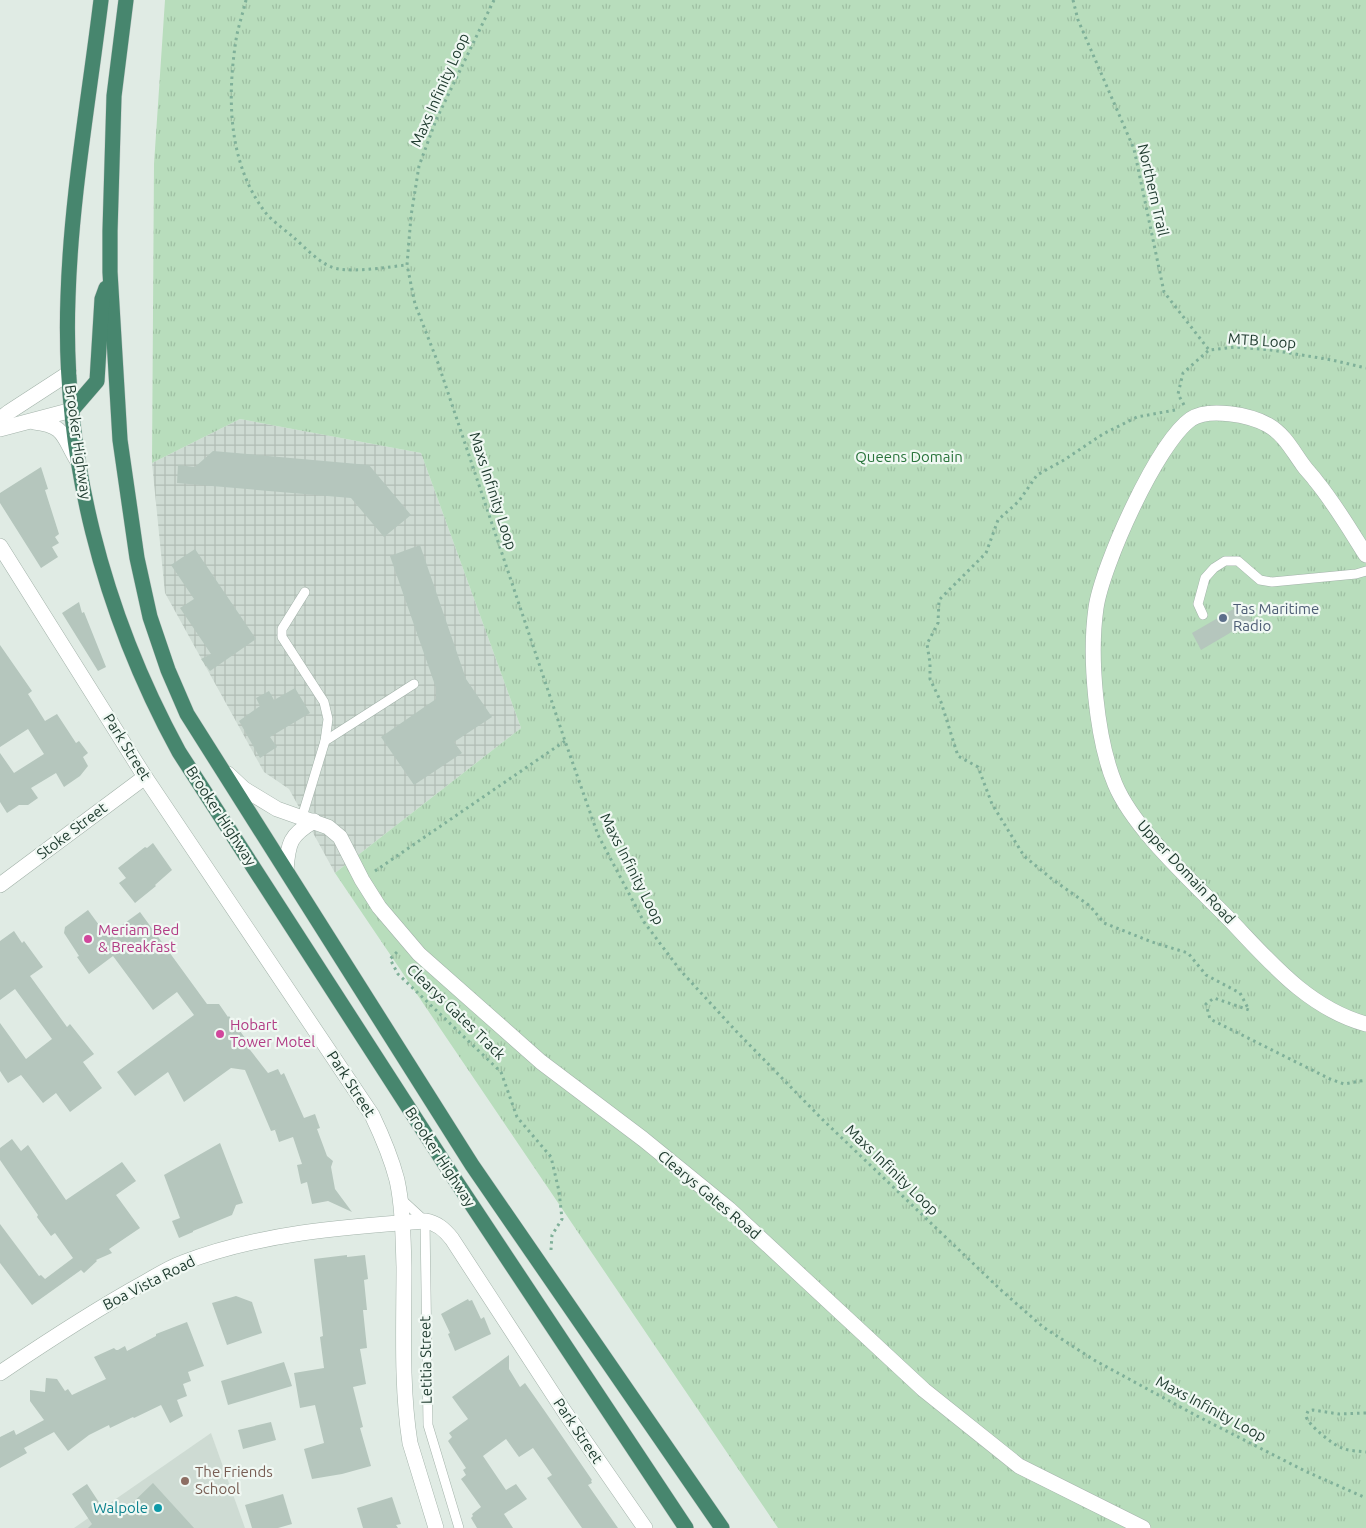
<svg xmlns="http://www.w3.org/2000/svg" width="1366" height="1528" viewBox="0 0 1366 1528" font-family="Ubuntu,sans-serif">
  <style>
    .built { fill: #cedbd3 }
    .industrial { fill: url(#industrial-grid) }
    .park { fill: url(#park-tufts) }
    .building { fill: #b5c6bd }
    .lines { fill: none; stroke-linecap: round; stroke-linejoin: round }
    .service-casing { stroke: #a3b3aa; stroke-width: 10 }
    .minor-casing { stroke: #a3b3aa; stroke-width: 16 }
    .tertiary-casing { stroke: #a3b3aa; stroke-width: 16 }
    .trunk-casing { stroke: #c1c8c5; stroke-width: 16 }
    .path { stroke: #7fb099; stroke-width: 3; stroke-dasharray: 2.5 4; stroke-linecap: butt }
    .service { stroke: #fff; stroke-width: 9 }
    .minor { stroke: #fff; stroke-width: 15 }
    .tertiary { stroke: #fff; stroke-width: 15 }
    .trunk { stroke: #47866e; stroke-width: 15 }
    .service-dot { fill: #5c6f8a; stroke: #f0f8f3; stroke-width: 2 }
    .hotel-dot { fill: #d1479c; stroke: #f0f8f3; stroke-width: 2 }
    .education-dot { fill: #8d6e63; stroke: #f0f8f3; stroke-width: 2 }
    .culture-dot { fill: #0f9aa8; stroke: #f0f8f3; stroke-width: 2 }
    .labels { text-anchor: middle; stroke-width: 4.5; stroke-linejoin: round; paint-order: stroke }
    .street-label { font-size: 15px; fill: #203c30; stroke: #f0f8f3 }
    .park-label { font-size: 15px; fill: #29743b; stroke: #f0f8f3 }
    .service-label { font-size: 15px; fill: #4e5e75; stroke: #f0f8f3; text-anchor: start }
    .hotel-label { font-size: 15px; fill: #b23c85; stroke: #f0f8f3; text-anchor: start }
    .education-label { font-size: 15px; fill: #785e54; stroke: #f0f8f3; text-anchor: start }
    .culture-label { font-size: 15px; fill: #0d838f; stroke: #f0f8f3; text-anchor: end }
  </style>
  <defs>
    <pattern id="industrial-grid" width="8" height="8" patternUnits="userSpaceOnUse" patternTransform="scale(1.25)"><rect width="8" height="8" fill="#cedbd3"/><path d="M0 4h8M4 0v8" fill="none" stroke="#b1bdb5"/></pattern>
    <pattern id="park-tufts" width="24" height="20" patternUnits="userSpaceOnUse" patternTransform="scale(1.25)"><rect width="24" height="20" fill="#b8ddbc"/><path d="M3 7l-1-3M5 7V3M7 7l1-3M15 17l-1-3M17 17v-4M19 17l1-3" fill="none" stroke="#9ebfa2"/></pattern>
  </defs>
  <rect width="100%" height="100%" fill="#e0ebe4"/>
  <path class="built" d="M211,1433l34,95h-171z"/>
  <path class="industrial" d="M240,419l181,34 100,275 -186,145 -46,-84 -25,-17 -99,-179 -13,-130z"/>
  <path class="park" d="M165,0h1201v1528h-588l-443,-655 186,-145 -100,-275 -181,-34 -88,44 2,-299z"/>
  <g class="building">
    <path d="M213,451l156,14 42,50 -27,22 -33,-39 -174,-15 1,-18 17,2z"/>
    <path d="M41,467l7,22 -3,1 14,44 -4,3 4,6 -7,4 6,10 -17,11 -41,-65v-10z"/>
    <path d="M420,545l46,134 26,38 -38,25 8,11 -48,32 -33,-48 55,-38v-11l-46,-132z"/>
    <path d="M195,549l61,90 -46,32 -9,-12 10,-5 -31,-46 14,-9 -23,-34z"/>
    <path d="M79,602l3,11 2,-1 22,55 -8,4 -36,-58z"/>
    <path d="M1242,604l10,16 -51,30 -9,-17z"/>
    <path d="M0,645l32,46 -4,3 17,27 12,-7 19,29 3,-2 9,12 -5,4 5,9 -8,10 -16,11 -8,-14 -25,15 7,10 -10,7h-9l-12,8 -7,-11v-49l14,20 30,-19 -16,-25 -28,18z"/>
    <path d="M295,688l15,25 -40,24 7,10 -17,11 -21,-37 21,-15 -4,-8 13,-7 5,9z"/>
    <path d="M153,843l19,27 -17,15 1,1 -21,17 -16,-20 7,-5 -8,-10 27,-21 2,1z"/>
    <path d="M88,910l19,26 33,-24 67,92h12l9,13 1,-1 19,26 -1,4 21,27 10,-4 3,6 3,-2 20,45 11,-4 5,14 -3,1 10,27 6,5 -2,6 4,22 17,23 -24,-11 -16,3 -5,-22 -6,2 -4,-19 5,-1 -9,-27 -14,5 -4,-12 3,-1 -7,2 -26,-61 -14,-2 -47,34 -16,-30 -33,24 -18,-24 77,-57 -17,-23 -24,18 -40,-54 -24,18 -12,-17 2,-1 -15,-23 1,-6z"/>
    <path d="M14,931l8,12 2,-2 19,26 -13,9 37,51 3,-3 24,30 -11,8 19,26 -32,24 -14,-19 -13,10 -22,-28 -13,8 -8,-12v-48l26,36 26,-20 -37,-50 -15,11v-59z"/>
    <path d="M12,1139l9,12 7,-6 38,55 56,-38 14,19 -20,14 24,33 -31,21 3,4 -16,7 1,1 -13,12 -3,-3 -49,35 -32,-42v-39l39,52 2,-1 4,4 28,-21 -18,-25 -4,3 -14,-19 1,-2 -38,-55v-12z"/>
    <path d="M220,1143l23,60 -7,2 -4,10 -39,16v1l-14,6 -7,-17 8,-3 -16,-43z"/>
    <path d="M347,1255v2l18,-2 3,24 -4,1 3,30h-4l4,38 -7,1 6,35 -13,3 10,40 -3,1 11,38 -29,8 -30,5 -8,-30 20,-6 -9,-38 -15,3 -6,-35 30,-5 -4,-31 3,-1 -9,-77z"/>
    <path d="M236,1296l16,6 10,31 -35,12 -15,-42z"/>
    <path d="M468,1299l1,2 3,-1 9,19 3,-2 7,17 -36,17 -7,-17 2,-1 -9,-19z"/>
    <path d="M187,1322l17,44 -16,6 3,9 -8,3 4,12 -10,4 6,16 -13,7 -9,-18 -27,13 -1,-1 -23,11 -1,-3 -20,10 -21,16 -14,-19 -30,16 3,5 -27,15v-31l14,-7 2,5 28,-15 -14,-19v-11l15,2 1,-14 11,1 8,12 3,-2 4,6 34,-16 -12,-22 20,-9 2,2h2l7,-4 2,5 29,-15v-2z"/>
    <path d="M509,1355v14l11,18 5,-4 19,27 48,70 -1,1 1,2 -4,2 30,43h-36l-35,-50 5,-3 -19,-27 -14,9 -13,-18 -23,17 23,34 10,-6 11,15 -23,15 9,14h-36l-6,-10 2,-2 -1,-2 9,-7 -20,-28 5,-4 -3,-5 3,-2 -18,-27 4,-4 -3,-4 19,-14 -16,-22z"/>
    <path d="M284,1362l8,24 -64,19 -7,-24z"/>
    <path d="M271,1422l5,18 -33,9 -5,-19z"/>
    <path d="M153,1483l41,45h-106l4,-4 -20,-30 15,-10 19,29 4,-4 4,4 6,-6 4,4z"/>
    <path d="M283,1494l9,30 -14,4h-26l-7,-23z"/>
    <path d="M392,1497l9,27 -5,1 2,3h-35l-6,-20z"/>
  </g>
  <g class="lines">
    <g class="service-casing">
      <g id="service">
        <path d="M1203,615l-5,-11 7,-26 9,-10 11,-7h13l22,19 12,2 84,-8 10,-3"/>
        <path d="M325,741l89,-57"/>
        <path d="M302,817l23,-76 3,-22 -4,-17 -42,-65v-8l23,-37"/>
        <path d="M400,1198l25,23 3,204 31,103"/>
      </g>
    </g>
    <g class="minor-casing">
      <g id="minor">
        <path d="M1366,555c-16,-25 -31,-51 -50,-74 -4,-6 -9,-10 -13,-16 -11,-15 -18,-30 -35,-40 -18,-10 -59,-18 -77,-6 -34,24 -89,147 -95,189 -7,49 0,130 19,176 19,46 80,100 115,136 40,42 78,88 136,104"/>
        <path d="M228,774l16,15 33,20 51,18 12,10 22,43 17,27 40,47 122,108 102,77 86,70 195,181 95,76 124,62"/>
        <path d="M286,870c2,-27 4,-35 28,-49"/>
        <path d="M0,1373c46,-31 93,-62 142,-89 13,-7 26,-16 40,-21 78,-30 160,-36 243,-42 12,2 19,8 27,18l112,172 81,117"/>
      </g>
    </g>
    <g class="tertiary-casing">
      <g id="tertiary">
        <path d="M0,419l9,-7 60,-39"/>
        <path d="M34,422c31,3 29,15 43,38"/>
        <path d="M0,429l72,-19"/>
        <path d="M0,546l145,231 227,338c10,21 19,42 25,65 6,28 6,58 7,87 0,58 -3,119 6,176l26,85"/>
        <path d="M0,885l145,-108"/>
      </g>
    </g>
    <g class="trunk-casing">
      <g id="trunk">
        <path d="M101,0c-12,99 -30,198 -33,297 -6,159 35,316 111,455l271,420 236,356"/>
        <path d="M126,0l-12,96 -4,135v41l10,168 17,118 13,59 18,53 19,44 285,451 250,363"/>
        <path d="M72,410l25,-29 5,-82 4,-11"/>
      </g>
    </g>
    <g class="path">
      <path d="M246,0c-3,13 -8,27 -10,40 -9,58 -8,123 29,172 7,9 19,17 28,25 12,10 29,30 46,32 21,3 47,-2 68,-4"/>
      <path d="M494,0l-58,120 -17,46 -8,50 -4,49 8,39 23,59 127,378 33,94 46,87 36,48 55,60 87,89 180,172 41,36 51,33 103,56 108,55 61,27"/>
      <path d="M1073,0l5,20 56,129 30,143 45,58"/>
      <path d="M1184,405l-6,-11 5,-21 26,-23 26,-3 36,3 61,10 34,8"/>
      <path d="M1175,410l-38,7 -34,17 -39,26 -27,15 -18,26 -21,19 -12,33 -47,47 -1,23 -11,21 3,19v16l11,23 17,54 20,11 14,37 32,52 28,23 38,27 14,17 48,19 36,11 18,22 34,18 9,17 -35,-12 -8,6 4,15 120,60 14,5 22,-4"/>
      <path d="M375,871l190,-130"/>
      <path d="M397,952l-7,7 8,15 103,98 16,45 34,40 8,34 3,28 -10,16 -1,15"/>
      <path d="M1366,1413l-27,1 -26,-4 -5,1 -2,5c1,8 27,29 36,32 7,3 16,3 24,4"/>
    </g>
    <use href="#service" class="service"/>
    <use href="#minor" class="minor"/>
    <use href="#tertiary" class="tertiary"/>
    <use href="#trunk" class="trunk"/>
  </g>
  <circle class="service-dot" cx="1223" cy="618" r="5"/>
  <g class="hotel-dot">
    <circle cx="88" cy="939" r="5"/>
    <circle cx="220" cy="1034" r="5"/>
  </g>
  <circle class="education-dot" cx="185" cy="1481" r="5"/>
  <circle class="culture-dot" cx="158" cy="1508" r="5"/>
  <g class="labels">
    <g class="street-label">
      <text transform="translate(440 90) rotate(-66)" y="5">Maxs Infinity Loop</text>
      <text transform="translate(1153 190) rotate(77)" y="5">Northern Trail</text>
      <text transform="translate(1262 341) rotate(4)" y="5">MTB Loop</text>
      <text transform="translate(78 442) rotate(82)" y="5">Brooker Highway</text>
      <text transform="translate(493 491) rotate(72)" y="5">Maxs Infinity Loop</text>
      <text transform="translate(127 747) rotate(58)" y="5">Park Street</text>
      <text transform="translate(221 816) rotate(57)" y="5">Brooker Highway</text>
      <text transform="translate(72 831) rotate(-37)" y="5">Stoke Street</text>
      <text transform="translate(632 869) rotate(63)" y="5">Maxs Infinity Loop</text>
      <text transform="translate(1186 872) rotate(47)" y="5">Upper Domain Road</text>
      <text transform="translate(456 1012) rotate(44)" y="5">Clearys Gates Track</text>
      <text transform="translate(351 1084) rotate(57)" y="5">Park Street</text>
      <text transform="translate(440 1157) rotate(57)" y="5">Brooker Highway</text>
      <text transform="translate(892 1170) rotate(44)" y="5">Maxs Infinity Loop</text>
      <text transform="translate(709 1195) rotate(40)" y="5">Clearys Gates Road</text>
      <text transform="translate(149 1283) rotate(-27)" y="5">Boa Vista Road</text>
      <text transform="translate(426 1360) rotate(-91)" y="5">Letitia Street</text>
      <text transform="translate(1211 1409) rotate(28)" y="5">Maxs Infinity Loop</text>
      <text transform="translate(578 1431) rotate(56)" y="5">Park Street</text>
    </g>
    <g class="park-label">
      <text x="909" y="462">Queens Domain</text>
    </g>
    <g class="service-label">
      <text x="1233" y="614">Tas Maritime<tspan x="1233" dy="17">Radio</tspan></text>
    </g>
    <g class="hotel-label">
      <text x="98" y="935">Meriam Bed<tspan x="98" dy="17">&amp; Breakfast</tspan></text>
      <text x="230" y="1030">Hobart<tspan x="230" dy="17">Tower Motel</tspan></text>
    </g>
    <g class="education-label">
      <text x="195" y="1477">The Friends<tspan x="195" dy="17">School</tspan></text>
    </g>
    <g class="culture-label">
      <text x="148" y="1513">Walpole</text>
    </g>
  </g>
</svg>
